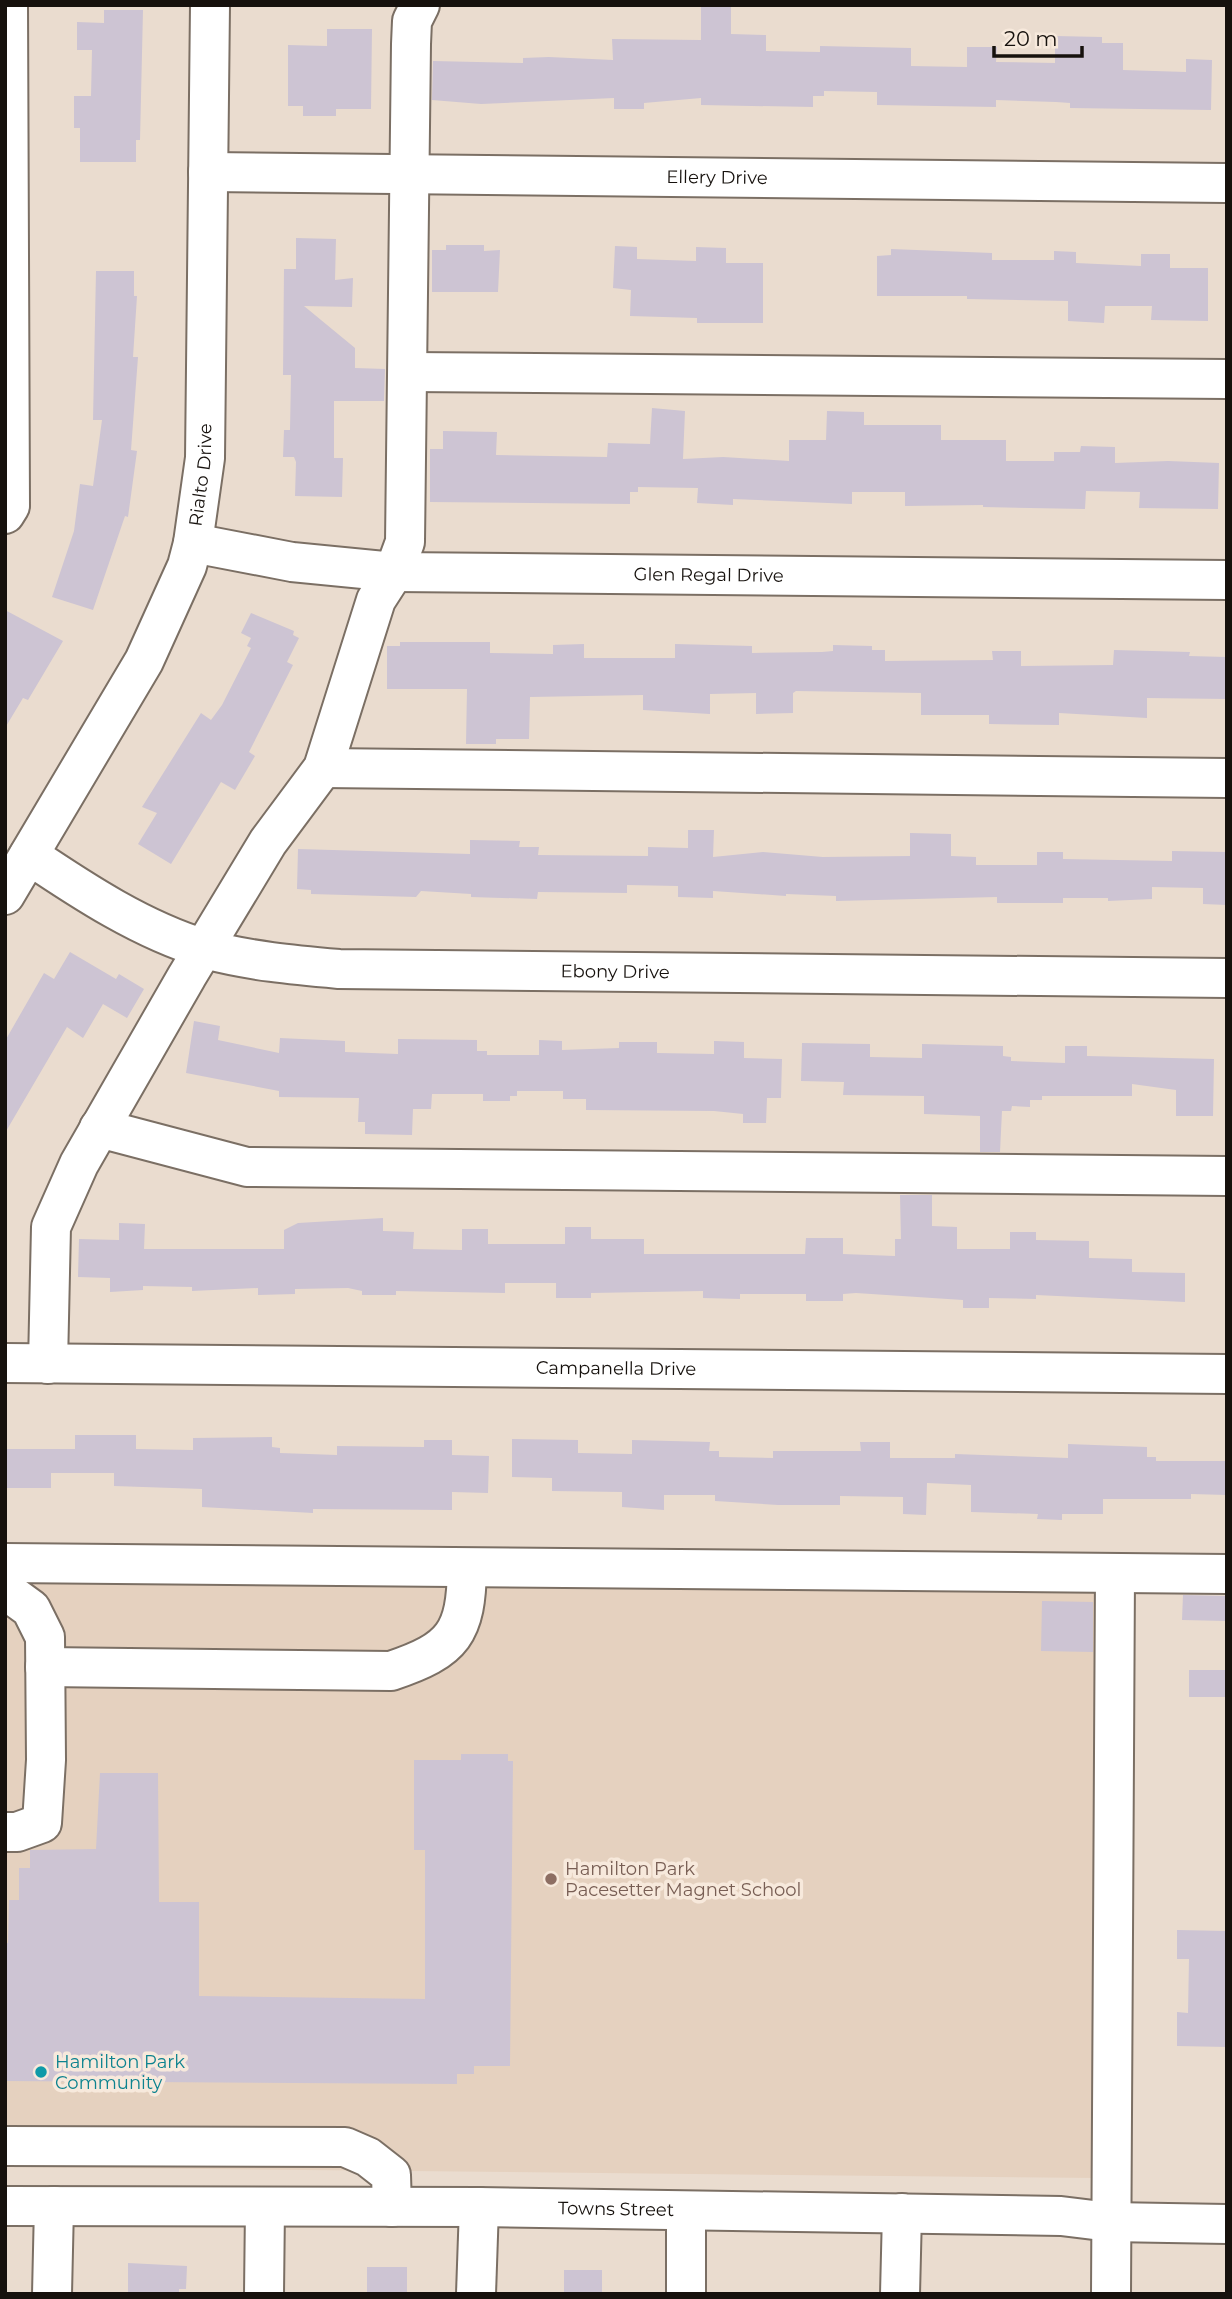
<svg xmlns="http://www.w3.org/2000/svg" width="1232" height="2299" viewBox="0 0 1232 2299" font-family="Montserrat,sans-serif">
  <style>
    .built { fill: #e5d1bf }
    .building { fill: #cdc4d3 }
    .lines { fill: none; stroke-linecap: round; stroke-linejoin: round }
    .minor-casing { stroke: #7b6f64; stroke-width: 42 }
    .minor { stroke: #fff; stroke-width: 38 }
    .education-dot { fill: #8d6e63; stroke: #f7e9dc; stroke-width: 2.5 }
    .culture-dot { fill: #0f9aa8; stroke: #f7e9dc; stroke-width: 2.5 }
    .labels { text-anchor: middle; stroke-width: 7; stroke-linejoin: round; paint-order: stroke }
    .street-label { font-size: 18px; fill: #16110d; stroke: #f7e9dc }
    .education-label { font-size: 18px; fill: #785e54; stroke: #f7e9dc; text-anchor: start }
    .culture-label { font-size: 18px; fill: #0d838f; stroke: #f7e9dc; text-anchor: start }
  </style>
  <rect width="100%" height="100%" fill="#eadccf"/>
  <path class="built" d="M5,1577l1093,14 -1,587 -1092,-11z"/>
  <g class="building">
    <path d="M701,5h30v29l35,1v16l54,1v-6l91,2v18l56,1v-20h30l-1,15 59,1v-27l47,1v6h21v27l63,2v-13l26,1 -1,50 -141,-2v-5l-14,-1 -60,-2v7l-119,-2v-13l-53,-1v5h-11v11l-112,-2v-7l-57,5v6h-30v-11l-133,6 -49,-4 1,-39 90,2v-5l26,-1 64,3 -1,-21 89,1z"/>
    <path d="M104,10h39l-3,130h-4v22h-56v-34h-6v-32h17l1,-46h-15v-28l27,1z"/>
    <path d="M327,29h45l-1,80h-35v7h-33v-10h-15v-61l39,1z"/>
    <path d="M296,238l40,1 -1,41 18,-2 -1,29 -48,-1 51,42v20l30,1 -1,32h-50v57h9l-1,39 -47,-1 1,-34 -2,-5h-11l1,-27h6l1,-55h-8l1,-106h12z"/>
    <path d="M446,245h38v6l16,-1 -2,42h-66v-42h14z"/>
    <path d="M615,246l22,1v12l59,2v-14l30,1v15h37v60h-66v-5l-67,-2 1,-26 -18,-2z"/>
    <path d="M891,249l101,4v7h62v-9l22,1v11l65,3v-12h29v14h38v53l-57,-1 1,-14h-47l-1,17 -36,-2v-20l-101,-2v-3h-90v-40l14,-1z"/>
    <path d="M96,271h38v25h3l-4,61h5l-7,93 6,1 -9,66 -3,-1 -32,94 -41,-13 22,-66 6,-47 13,2 9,-66h-9z"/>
    <path d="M652,408l33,3 -2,48 40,-2 66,4v-21h37l1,-29 37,1v13h77v15h65v21h48v-9h26l1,-6 34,1v16l53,-2 51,2 -1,46 -79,-1 1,-16 -54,-1 -1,18 -102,-2v-2l-78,1v-14h-53v12l-119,-5v6l-36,-2 1,-15 -60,-1v5h-8v12l-200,-2v-53h13v-18l54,1 -1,23 111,2 1,-14 42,1z"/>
    <path d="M5,610l58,31 -35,59 -5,-2 -18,30z"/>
    <path d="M251,613l43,18 -1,4 6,3 -12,24 6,3 -44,87 6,4 -20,34 -14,-8 -50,82 -33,-20 19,-31 -15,-6 59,-94 10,7 11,-15 29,-57 -4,-2 4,-8 -10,-5z"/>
    <path d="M400,642h90v11l63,1v-9l31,-1v14h91v-14l77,2v7l70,-1 11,-1v-6l39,1v4h13v11l108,-1 -1,-9h29v15l92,-1 1,-15 76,2 -1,4 38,1v42l-80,-1v20l-88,-5v12l-70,-1v-9h-68v-22l-125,-2 -3,2v20l-37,1v-21l-46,1v20l-67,-4v-15l-113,2 -1,42h-33v5h-30l1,-55h-80v-43h13z"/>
    <path d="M688,830h26l-1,27 50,-5 60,5 87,-1v-23l41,1v22l25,1v8h61v-13h26v7l109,2v-10l55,1v53l-24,-1v-16l-51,-1v12l-44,2v-3h-45v5h-66v-6l-161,4v-5l-50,-2v2l-73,-5v7l-35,-1v-11l-51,-1v8l-89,-1 -1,7 -66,-2v-3l-50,-3 -5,6 -105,-3v-4l-14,-1 1,-40 172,5v-14l50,1 -1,6h20l-1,8 110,1v-9l40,1z"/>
    <path d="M70,952l46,27 3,-5 25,15 -17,29 -24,-14 -20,34 -16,-11 -62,106v-92l39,-68 10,6z"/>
    <path d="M194,1021l26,5 -2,14 61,13 1,-15 65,3v11l53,2v-15l79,1v11h10v4h52v-15l23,1v9l57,-2v-6h38v11l57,1v-13l30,1v16l38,1 -1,39h-14l-1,25h-23v-9l-29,-3 -128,-1v-11h-23v-8h-46v5h-7v5h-27v-7h-51l-1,15h-18l-1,26 -47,-1v-12h-7l1,-24 -80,-1v-6l-93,-18z"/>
    <path d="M802,1043l68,1v13l52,1v-14l81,2v10l8,1v4l54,2v-17h22v10l127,3 -1,57h-37v-26l-44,-6v12h-90v4h-12v7l-18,-1 -1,5h-9l-2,41h-20v-36l-56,-2v-18l-81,-1 1,-13 -43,-1z"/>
    <path d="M900,1195h32v31l25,1v22h53v-17h26v8l53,1v17l43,1v13l53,1v29l-149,-7v4l-47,-1v10h-26v-8l-107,-7 -13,1v7h-37v-7h-66v5l-37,-1v-7l-112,2v5h-35v-15h-51v10l-109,-2v4h-34v-4l-14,-3 -53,1v5l-37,1v-7l-66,3v-4l-49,-1v4l-33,2v-14l-32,-1 1,-38 40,1v-17l26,1 -1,25h140v-19l14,-7 85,-5v13l31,1 -1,17 49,1v-21h26v15h77v-17h26v12h53v15h161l1,-16h37v16l52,2v-17h6z"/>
    <path d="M75,1435h61v14l57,1v-12l79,-1v10l8,1v5l57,2v-9l87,1v-7h28v15l37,1 -1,37 -36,-1v18l-139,-1v4l-111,-6v-18l-88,-3v-13h-63v15h-46v-39h70z"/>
    <path d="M512,1439l66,1v13l54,1v-14l78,2 -1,9h10v6l54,1v-7h88l-1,-9h30v16h65v-4l113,4v-14l79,3v10h9v4h71v34l-36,-1v5h-88v15h-41v6l-25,-1 1,-5 -67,-2v-27l-44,-2 -1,32 -23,-1v-17l-63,-1v9h-62l-63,-4v-6h-51v15l-42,-3v-15l-70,-1v-13l-40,-1z"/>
    <path d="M1183,1595l44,1v25l-45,-1z"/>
    <path d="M1042,1601l51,1v50l-52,-1z"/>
    <rect x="1189" y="1670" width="38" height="27"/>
    <path d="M461,1754h47v7h5l-3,305h-36v8h-17v10l-452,-3v-138h3l1,-43h10v-32h11v-18l66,-1 4,-76h58l1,129h40v94l226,3v-149h-11v-90h47z"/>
    <path d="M1177,1930l50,1v116l-50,-1v-34l11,1 1,-54h-12z"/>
    <path d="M128,2263l59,3 -1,23h-7v5l-51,-2z"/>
    <rect x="367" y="2267" width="40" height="27"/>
    <rect x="564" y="2270" width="38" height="24"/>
  </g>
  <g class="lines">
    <g class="minor-casing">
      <g id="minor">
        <path id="s1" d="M208,172l1019,11"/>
        <path d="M409,372l818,7"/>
        <path d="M5,514l5,-8 -2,-501"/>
        <path id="s2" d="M193,543l99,19 102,10 833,8"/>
        <path d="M323,768l904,10"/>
        <path id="s3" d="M29,855c55,37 113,75 176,94 44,12 89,16 134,20l888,9"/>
        <path id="s4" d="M5,895l139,-234 43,-95 6,-23 12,-85 5,-453"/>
        <path d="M99,1128l148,39 980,9"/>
        <path id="s5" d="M5,1363l1222,11"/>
        <path d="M48,1364l3,-137 28,-63 108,-188 81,-134 55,-74 53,-168 18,-28 11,-30 6,-498 1,-23 8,-16"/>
        <path d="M5,1563l1222,11"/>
        <path d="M5,1590l26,19 14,28 1,123 -4,63 -25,9h-12"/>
        <path d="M45,1667l346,4c63,-21 75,-38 76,-103"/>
        <path d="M5,2146l340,1 23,10 23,18 1,32"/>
        <path id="s6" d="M5,2206l474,1 582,9 49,6 117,2"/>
        <path d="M52,2294l2,-88"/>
        <path d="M264,2294l1,-87"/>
        <path d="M476,2294l3,-87"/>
        <path d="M686,2294v-83"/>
        <path d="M900,2294l2,-81"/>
        <path d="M1111,2294l4,-720"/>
      </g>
    </g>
    <use href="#minor" class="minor"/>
  </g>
  <circle class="education-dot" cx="551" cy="1879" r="7"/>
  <circle class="culture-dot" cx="41" cy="2072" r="7"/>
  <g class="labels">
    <g class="street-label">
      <text dy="6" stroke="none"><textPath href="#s1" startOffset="509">Ellery Drive</textPath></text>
      <text dy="6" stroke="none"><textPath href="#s4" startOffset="469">Rialto Drive</textPath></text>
      <text dy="6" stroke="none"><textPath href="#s2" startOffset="518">Glen Regal Drive</textPath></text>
      <text dy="6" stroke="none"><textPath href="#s3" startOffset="612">Ebony Drive</textPath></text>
      <text dy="6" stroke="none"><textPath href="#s5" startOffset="611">Campanella Drive</textPath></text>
      <text dy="6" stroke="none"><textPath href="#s6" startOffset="611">Towns Street</textPath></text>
    </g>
    <g class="education-label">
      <text x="565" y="1875">Hamilton Park<tspan x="565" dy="21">Pacesetter Magnet School</tspan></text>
    </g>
    <g class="culture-label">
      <text x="55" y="2068">Hamilton Park<tspan x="55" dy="21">Community</tspan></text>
    </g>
  </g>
  <rect width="1232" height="2299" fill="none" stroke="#16110d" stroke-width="14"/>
  <path d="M994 46v10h88v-10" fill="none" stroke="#16110d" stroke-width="3.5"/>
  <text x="1004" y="46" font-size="21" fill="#16110d" stroke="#f7e9dc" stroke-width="5" paint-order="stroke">20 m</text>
</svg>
